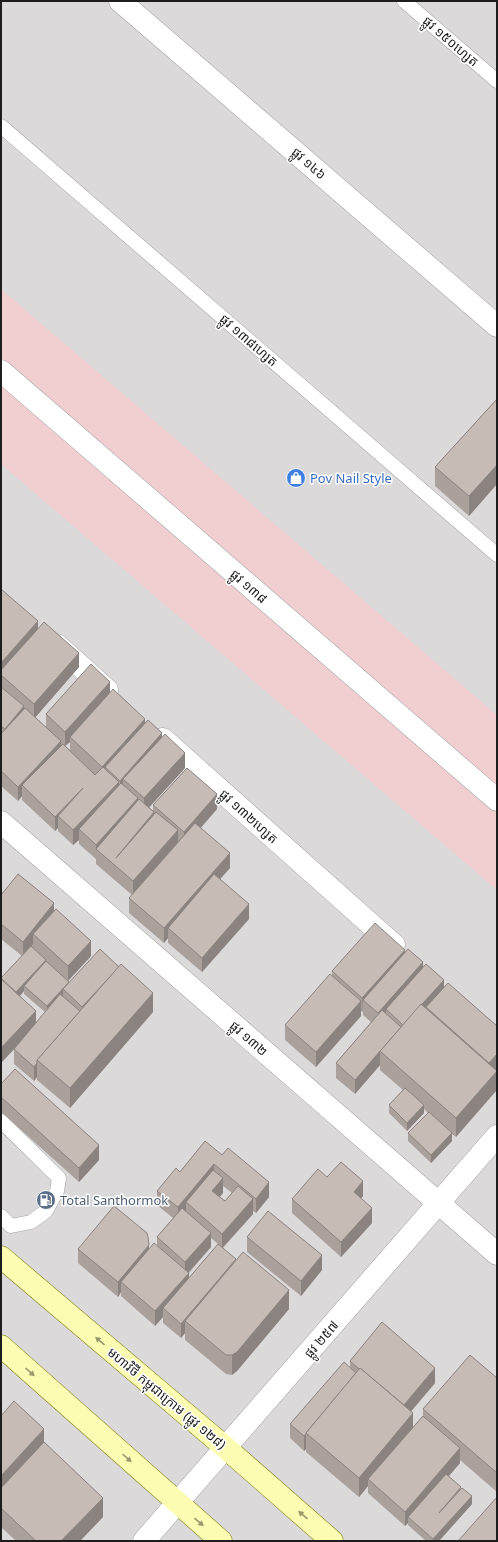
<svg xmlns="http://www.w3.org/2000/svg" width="498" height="1542" viewBox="0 0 498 1542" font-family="'Noto Sans','Noto Sans Khmer',sans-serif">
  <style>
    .residential { fill: #dbd9d9 }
    .commercial { fill: #f1cfd0 }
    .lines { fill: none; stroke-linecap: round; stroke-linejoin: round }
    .lane-casing { stroke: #a4a4a4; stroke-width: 15 }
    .street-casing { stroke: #a4a4a4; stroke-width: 23 }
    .secondary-casing { stroke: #707700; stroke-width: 23 }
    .lane { stroke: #fff; stroke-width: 14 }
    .street { stroke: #fff; stroke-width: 22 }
    .secondary { stroke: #fcfcb2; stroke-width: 22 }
    .wall { fill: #aaa19c; fill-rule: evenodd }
    .shaded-wall { fill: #8b837f }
    .building { fill: #c6bbb5; stroke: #8b837f }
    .oneway { fill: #98986f }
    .labels { text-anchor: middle; stroke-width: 3; stroke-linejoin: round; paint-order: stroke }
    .street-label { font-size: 13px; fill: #1d1d1d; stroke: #fff }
    .shop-label { font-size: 13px; fill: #366cbe; stroke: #fff; text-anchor: start }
    .service-label { font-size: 13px; fill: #4e5e75; stroke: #fff; text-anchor: start }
  </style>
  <rect width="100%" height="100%" fill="#efeae2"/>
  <rect class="residential" x="1" y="1" width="496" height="1540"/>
  <path class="commercial" d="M1,289l496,426v175l-496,-426z"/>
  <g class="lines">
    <g class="lane-casing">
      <g id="lane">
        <path d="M404,1l93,80"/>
        <path d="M1,126l496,429"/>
        <path d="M1,1121l58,57 -2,13 -11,20 -15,11 -20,4 -10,-10"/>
      </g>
    </g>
    <g class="street-casing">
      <g id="street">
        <path d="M120,1l377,325"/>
        <path d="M1,371l496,429"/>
        <path d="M57,645l50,45"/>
        <path d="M163,739l231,206"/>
        <path d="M1,822l496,432"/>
        <path d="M144,1541l353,-405"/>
      </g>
    </g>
    <g class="secondary-casing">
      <g id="secondary">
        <path d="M1,1257l225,191 106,93"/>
        <path d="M1,1346l220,195"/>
      </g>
    </g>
    <use href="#lane" class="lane"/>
    <use href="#street" class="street"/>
    <use href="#secondary" class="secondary"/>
  </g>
  <g class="wall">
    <path d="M497,399v85l-28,32 -34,-30v-19z"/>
    <path d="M1,589l37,39 41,39 -44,50 11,10v-13l64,-22 52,45 23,31 -36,39 4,4v-6l64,4 -16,19 29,40 -10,11 29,40 -47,53 -34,-29v-5l-4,5 -35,-30v-15l3,-3 -36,-31v-5l-17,-15v-4l-6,5 -15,-14v-3l-3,3 -33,-31v-4l-4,5 -17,-15zM70,742v8l-5,-4z"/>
    <path d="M1,895l53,16 37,45 -23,25 1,1 84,30 -83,96 -33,-28v-3l-3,4 -20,-17v-15l-13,14 21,-107 -21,-17zM24,991v3l21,18 -9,11 -16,-27z"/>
    <path d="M405,953l18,15 21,19 53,82 -41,68 -4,-3v7l-21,22 -23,-22v-8l20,-20 -4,-4v4l-17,18 -18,-18v-8l14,-15 -23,-20v-5l-25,29 -19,-16v-15l35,-41 -8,-7v-3l-2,-1v5l-45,51 -31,-27v-15l47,-49v-5z"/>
    <path d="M1,1084l98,76 -20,22 -78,-70z"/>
    <path d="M205,1141l64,56 -13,16 -3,-2v3l-30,34 66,61 -52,62 -5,4 -6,-1 -41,-34v-7l-4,5 -18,-15v-6l-8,9 -34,-30v-4l-3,5 -40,-34v-14h71l8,-4v-8l16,-19 -16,-13v-14l23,-19zM223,1186l9,7 -7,8 -5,-4 3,-4zM211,1238l7,6 -29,34v-5l22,-26z"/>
    <path d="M327,1177l36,19 -2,3 11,24 -31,34 -49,-44v-14z"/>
    <path d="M247,1237l75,33 -21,26 -54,-44z"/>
    <path d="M350,1361l85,22 -24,28 2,16 10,-11v-7l74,-31v114l-37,-32v3l-11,13 12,13 11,15 -33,37h-13l-18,-16v-2l-3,3 -37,-33v-7l-9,11 -53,-45v-3l-2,2 -14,-13v-14l60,-56z"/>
    <path d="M1,1416l43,27 59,74 -23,24h-64l-15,-14z"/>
  </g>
  <g class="shaded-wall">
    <path d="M497,465v19l-28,32v-20z"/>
    <path d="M38,621v15l-37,39v-12z"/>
    <path d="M79,653v14l-45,52v-15z"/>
    <path d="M110,682v14l-40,41v5l-5,4v-14z"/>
    <path d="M24,706v8l-19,15z"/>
    <path d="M145,719v14l-40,34v12l-3,3v-15z"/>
    <path d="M162,733v15l-39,31v13l-3,3v-14z"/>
    <path d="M61,741v14l-39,30v11l-4,5v-14z"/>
    <path d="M185,753v15l-41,45v-15z"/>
    <path d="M119,782v15l-40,32v11l-6,5v-15z"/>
    <path d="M83,788l-25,28v12l-3,3v-14z"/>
    <path d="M217,794v15l-33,37v-14z"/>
    <path d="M138,798v15l-42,37v-5z"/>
    <path d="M154,812v14l-38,32z"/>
    <path d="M178,830v15l-45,51v-15z"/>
    <path d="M230,853v15l-57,64 -5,-4v10l-4,5v-15z"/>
    <path d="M54,903v15l-21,16v10l-10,13v-15z"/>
    <path d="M249,904v15l-47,53v-14z"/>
    <path d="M91,941v15l-23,25v-15z"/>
    <path d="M405,950v15l-42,35 -1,13v-15z"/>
    <path d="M46,960v8l-22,18v5l-10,11v-8z"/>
    <path d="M423,962v15l-37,32v9l-8,9v-14z"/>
    <path d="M119,967l-37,55v-15z"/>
    <path d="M444,980v14l-18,13v7l-23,11z"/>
    <path d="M69,982l-6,7v8l-16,17v-8z"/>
    <path d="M153,993v19l-83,96v-20z"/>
    <path d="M361,1001v15l-45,51v-15z"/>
    <path d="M36,1011v15l-35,37v-15z"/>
    <path d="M401,1027v15l-21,9v14l-25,29v-14z"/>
    <path d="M497,1054v15l-8,9v-15z"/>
    <path d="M37,1063v14l-3,4v-14z"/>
    <path d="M497,1071v19l-41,47v-19z"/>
    <path d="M424,1105v8l-17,18v-8z"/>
    <path d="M452,1133v8l-21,22v-8z"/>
    <path d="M99,1145v15l-20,22v-14z"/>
    <path d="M214,1164v14l-28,24v10l-8,10v-15z"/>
    <path d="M223,1178v15l-11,12v-14z"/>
    <path d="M363,1181v15l-9,11v-15z"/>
    <path d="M269,1182v15l-13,16v-14z"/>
    <path d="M253,1199v15l-31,34v-14z"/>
    <path d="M372,1208v15l-31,34v-15z"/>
    <path d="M211,1233v14l-26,29v-14z"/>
    <path d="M149,1245v15l-28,22v10l-3,5v-15z"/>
    <path d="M322,1255v15l-21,26v-15z"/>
    <path d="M236,1259l-51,62v12l-4,5v-14z"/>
    <path d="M189,1273v14l-26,21v9l-8,9v-15z"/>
    <path d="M289,1290v19l-52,62 -5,4v-20z"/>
    <path d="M435,1368v15l-32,38v-15z"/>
    <path d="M413,1413v20l-45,46v7l-9,11v-19z"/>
    <path d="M44,1429v14l-43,47v-14z"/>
    <path d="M306,1434v15l-2,2v-15z"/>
    <path d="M460,1448v15l-49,56 -3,-2v6l-3,3v-14z"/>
    <path d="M472,1496v8l-33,37h-6v-2z"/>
    <path d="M103,1498v19l-23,24h-19z"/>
  </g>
  <g class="building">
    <path d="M497,399v66l-28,31 -34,-29z"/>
    <path d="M1,589l37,32 -37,42z"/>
    <path d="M44,622l35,31 -45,51 -33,-29v-5z"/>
    <path d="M91,664l19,18 -45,50 -19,-18z"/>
    <path d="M1,687l23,19 -19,23 -4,-3z"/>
    <path d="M113,689l32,30 -43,48 -32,-30z"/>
    <path d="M25,708l36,33 -43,46 -17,-16v-37z"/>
    <path d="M148,720l14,13 -42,48 -15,-14z"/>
    <path d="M165,734l20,19 -41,45 -21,-19z"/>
    <path d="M63,744l32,31 8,-8 16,15 -46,48 -15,-14 25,-28 -28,29 -33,-32z"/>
    <path d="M187,768l30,26 -33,38 -31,-27z"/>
    <path d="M121,783l17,15 -42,47 -17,-16z"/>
    <path d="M139,799l15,13 -38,46 40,-46 22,18 -45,51 -37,-32z"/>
    <path d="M195,823l35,30 -66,75 -35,-30z"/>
    <path d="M18,874l36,29 -31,39 -22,-18v-29z"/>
    <path d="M214,874l35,30 -47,54 -34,-30z"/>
    <path d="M56,909l35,32 -23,25 -35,-32z"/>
    <path d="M375,923l30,27 -43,48 -30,-27z"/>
    <path d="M31,946l15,14 -30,32 -15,-14z"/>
    <path d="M100,949l19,18 -37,40 -19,-18z"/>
    <path d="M408,949l15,13 -45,51 -15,-13z"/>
    <path d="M46,961l23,21 -22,24 -23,-20z"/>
    <path d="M121,964l32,29 -83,95 -33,-28z"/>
    <path d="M426,964l18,16 -41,45 -17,-16z"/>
    <path d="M330,974l31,27 -45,51 -31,-27z"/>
    <path d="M1,979l35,32 -35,37z"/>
    <path d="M448,983l49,43v28l-8,9 -63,-56z"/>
    <path d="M60,994l20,17 -43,49v3l-3,4 -20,-18z"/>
    <path d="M421,1004l76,67 -41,47 -76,-67z"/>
    <path d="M382,1010l19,17 -46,53 -19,-17z"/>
    <path d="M15,1069l84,76 -20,23 -78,-71v-13z"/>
    <path d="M405,1088l19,17 -17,18 -18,-18z"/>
    <path d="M429,1112l23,21 -21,22 -23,-22z"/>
    <path d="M205,1141l17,14 6,-7 41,34 -13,17 -42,-35 -36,43 -21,-16 19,-23 4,4z"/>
    <path d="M341,1162l22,19 -9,11 18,16 -31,34 -49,-43 26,-30 9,8z"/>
    <path d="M213,1170l10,8 -11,13 13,10 13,-15 15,13 -31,35 -36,-32z"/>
    <path d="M114,1206l33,27 1,4 1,8 -31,37 -40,-33z"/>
    <path d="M182,1208l29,25 -26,29 -28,-25z"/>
    <path d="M268,1211l54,44 -21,26 -54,-44z"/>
    <path d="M154,1243l35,30 -34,38 -34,-29z"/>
    <path d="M218,1244l18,15 -55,65 -18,-16z"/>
    <path d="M243,1252l46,38 -52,62 -5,3h-6l-41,-34z"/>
    <path d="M382,1322l53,46 -31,37 -44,-37 -1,1 -9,-8z"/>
    <path d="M470,1355l27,23v95l-74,-64z"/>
    <path d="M344,1362l12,11 -50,60v1l-2,2 -14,-12z"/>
    <path d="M360,1368l53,45 -54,65 -53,-45z"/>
    <path d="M14,1401l30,28 -43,47v-60z"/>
    <path d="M423,1416l37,32 -55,64 -37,-33z"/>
    <path d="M44,1442l59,56 -42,43h-25l-35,-33v-20z"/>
    <path d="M446,1474l15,13 -22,26 23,-25 10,8 -39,43 -25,-22z"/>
    <path d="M497,1497v44h-39z"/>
  </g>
  <defs><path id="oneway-solid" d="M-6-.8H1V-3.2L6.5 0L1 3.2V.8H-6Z"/></defs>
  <g class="oneway">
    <use href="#oneway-solid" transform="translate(100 1341) rotate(-140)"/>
    <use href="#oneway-solid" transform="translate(30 1372) rotate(42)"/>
    <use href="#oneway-solid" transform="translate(127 1458) rotate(42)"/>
    <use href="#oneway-solid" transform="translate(303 1515) rotate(-139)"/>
    <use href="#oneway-solid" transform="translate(199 1522) rotate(41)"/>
  </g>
  <defs>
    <g id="shop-disc" transform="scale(1)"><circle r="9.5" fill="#3f7fe0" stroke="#fff"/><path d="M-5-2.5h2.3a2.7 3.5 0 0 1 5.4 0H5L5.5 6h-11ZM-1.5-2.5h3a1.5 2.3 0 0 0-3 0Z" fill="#fff"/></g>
    <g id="fuel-disc" transform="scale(1)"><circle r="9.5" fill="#5c6f8a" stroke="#fff"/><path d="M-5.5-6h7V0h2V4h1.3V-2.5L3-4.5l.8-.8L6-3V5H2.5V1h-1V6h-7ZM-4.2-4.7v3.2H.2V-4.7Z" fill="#fff"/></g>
  </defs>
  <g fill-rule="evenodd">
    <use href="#shop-disc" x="296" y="478"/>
    <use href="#fuel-disc" x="46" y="1200"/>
  </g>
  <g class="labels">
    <g class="street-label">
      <text transform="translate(451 41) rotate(41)" y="5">ផ្លូវ ១៥០ហ្សេត</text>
      <text transform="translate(309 163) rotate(41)" y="5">ផ្លូវ ១៤៦</text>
      <text transform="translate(249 340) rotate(41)" y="5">ផ្លូវ ១៣៨ហ្សេត</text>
      <text transform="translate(249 586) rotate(41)" y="5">ផ្លូវ ១៣៨</text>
      <text transform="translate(249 816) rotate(42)" y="5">ផ្លូវ ១៣២ហ្សេត</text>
      <text transform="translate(249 1038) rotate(41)" y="5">ផ្លូវ ១៣២</text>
      <text transform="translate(321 1339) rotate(-49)" y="5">ផ្លូវ ២៥៧</text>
      <text transform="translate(167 1398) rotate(40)" y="5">មហាវិថី កម្ពុជាក្រោម (ផ្លូវ ១២៨)</text>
    </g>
    <g class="shop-label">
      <text x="310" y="483">Pov Nail Style</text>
    </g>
    <g class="service-label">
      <text x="60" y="1205">Total Santhormok</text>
    </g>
  </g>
  <rect width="498" height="1542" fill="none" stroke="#1d1d1d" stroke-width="4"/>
</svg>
